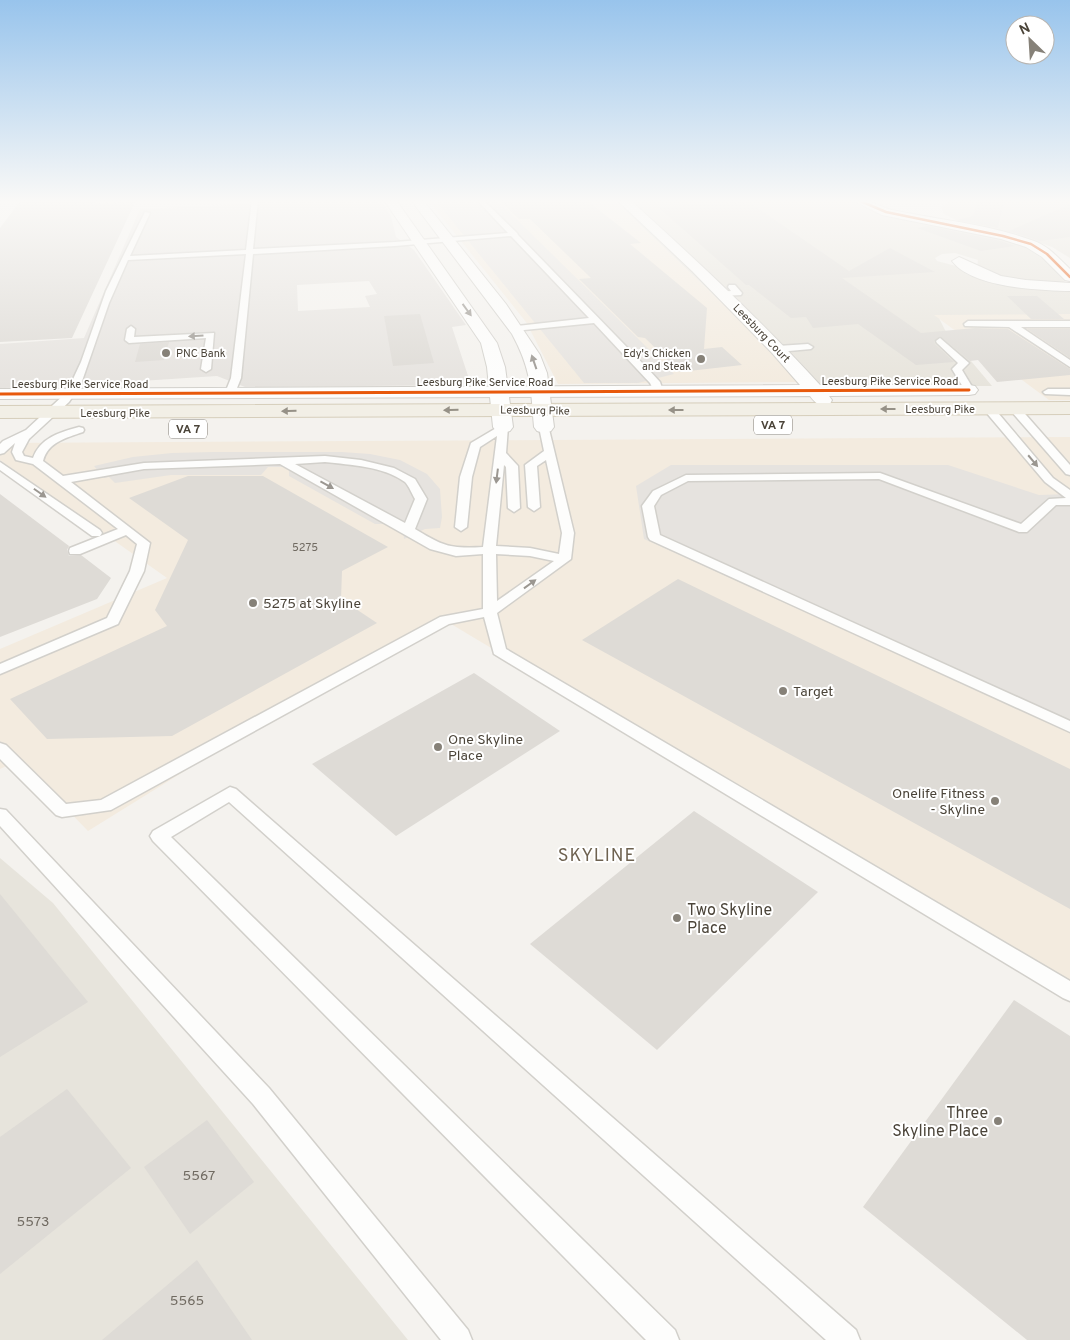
<svg xmlns="http://www.w3.org/2000/svg" width="1070" height="1340" viewBox="0 0 1070 1340" font-family="Overpass,sans-serif">
  <style>
    .residential { fill: #e7e4dc }
    .commercial { fill: #f3ebdf }
    .parking { fill: #e6e3df; fill-rule: evenodd }
    .building { fill: #dedbd6 }
    .lines { fill: none; stroke-linecap: round; stroke-linejoin: round }
    .service-casing { stroke: #d2d0cb; stroke-width: 3 }
    .minor-casing { stroke: #d2d0cb; stroke-width: 2 }
    .tertiary-casing { stroke: #d2d0cb; stroke-width: 2 }
    .primary-casing { stroke: #d6cebb; stroke-width: 2 }
    .service { fill: #fdfdfc; fill-rule: evenodd }
    .minor { fill: #fdfdfc; fill-rule: evenodd }
    .tertiary { fill: #fdfdfc; fill-rule: evenodd }
    .primary { fill: #f2efe6; fill-rule: evenodd }
    .cycleway-far1-casing { stroke: #fff; stroke-width: 4 }
    .cycleway-casing { stroke: #fff; stroke-width: 5 }
    .cycleway-far1 { stroke: #e8590c; stroke-width: 2.5 }
    .cycleway { stroke: #e8590c; stroke-width: 3 }
    .oneway { fill: #9b9791 }
    .oneway2 { fill: #969187 }
    .poi-dot { fill: #868178; stroke: #fff; stroke-width: 2 }
    .labels { text-anchor: middle; stroke-width: 4; stroke-linejoin: round; paint-order: stroke }
    .far-street-label { font-size: 11px; fill: #4b4439; stroke: #fff }
    .far-poi-label { font-size: 11px; fill: #4b4439; stroke: #fff; text-anchor: start }
    .number-label { font-size: 11px; fill: #706a61 }
    .shield { fill: #fff; stroke: #817c74; stroke-width: 1 }
    .shield-label { font-size: 12px; font-weight: bold; fill: #4b4439 }
    .poi-label { font-size: 14px; fill: #4b4439; stroke: #fff; text-anchor: start }
    .near-number-label { font-size: 14px; fill: #706a61 }
    .near-poi-label { font-size: 16px; fill: #4b4439; stroke: #fff; text-anchor: start }
    .near-neighbourhood-label { font-size: 18px; letter-spacing: 1px; fill: #6e6250; stroke: #fff }
  </style>
  <rect width="100%" height="100%" fill="#f4f2ee"/>
  <g class="residential">
    <path d="M614,200h237l22,10 127,28 20,6 29,19 16,19 -4,2 -62,-6 -22,-11 1,-7 -23,-7 -13,1 -7,4 2,3 19,5 7,4 3,4 18,7 24,4 62,5v26l-131,2 6,12 47,56h-149l-38,-4z"/>
    <path d="M952,200h89l29,2v56l-18,-11 -36,-13 -58,-13 -14,-7 -3,-7z"/>
    <path d="M0,858l53,45 355,437h-408z"/>
  </g>
  <g class="commercial">
    <path d="M428,200h186l191,182 -247,2 -32,-62z"/>
    <path d="M1070,314v86h-21l-115,-85z"/>
    <path d="M1070,437v558l-629,-377 -259,145 6,6 -100,62 -69,-71 -19,9v-120l167,-71 -167,-118v-17z"/>
  </g>
  <g class="parking">
    <path d="M256,200h125l10,16 5,21 18,13 52,75 -14,2 19,58 -226,2 -28,-11 -168,11 -49,1v-44l84,-6 56,-129 106,-5zM369,281l8,13 -12,2 5,11 -72,4 -1,-26z"/>
    <path d="M435,200h62l177,174 -36,9h-54z"/>
    <path d="M213,452h128l29,2 30,6 27,14 13,15 2,28 -2,11 -15,1 -21,10 -1,-10 -8,-5h-20l-86,-48v-9h-21l-7,8h-90l-56,8 -6,-6 -5,1 -10,-12 39,-9 39,-4z"/>
    <path d="M671,465h277l91,30 31,-1v238l-426,-193 -8,-53z"/>
  </g>
  <g class="building">
    <path d="M21,200h76l-2,3 40,-1 -63,136 -72,4v-114z"/>
    <path d="M499,200h87l55,43 -11,1 77,64 -3,41 18,-2 20,18 -62,7 -35,-34 -7,-1 -59,-58 12,-1 -61,-59h-11z"/>
    <path d="M988,200l16,1 -6,27 -41,-8 16,-4 4,-13z"/>
    <path d="M749,202l100,69 41,-23 45,24 -93,6 79,55 54,-5 33,1 62,40v6l-73,7 -19,-22 -8,1 -30,-25 -6,5 1,3 19,18 -38,3 -58,-41 -45,4 -7,-11 -15,1 -42,-33h-3l-88,-78z"/>
    <path d="M1070,204v33l-30,4 -31,-10z"/>
    <path d="M928,226l73,15 14,5 -34,5 -64,-23z"/>
    <path d="M1007,296h30l27,23h-33z"/>
    <path d="M420,314l14,49 -41,3 -9,-50z"/>
    <path d="M1027,329h43v29z"/>
    <path d="M169,342l-5,18 -29,2 5,-18z"/>
    <path d="M188,476h75l125,71 -46,24 -1,28 36,24 -205,113 -125,3 -37,-40 157,-73 -12,-16 33,-70 -59,-42z"/>
    <path d="M0,494l69,52 -2,4 2,6 12,-1 30,23 -14,21 -97,38z"/>
    <path d="M678,579l392,190v140l-488,-269z"/>
    <path d="M474,673l86,58 -164,105 -84,-72z"/>
    <path d="M694,811l124,81 -161,158 -127,-106z"/>
    <path d="M0,894l88,108 -88,55z"/>
    <path d="M1014,1000l56,36v304h-43l-164,-133z"/>
    <path d="M67,1089l64,79 -131,106v-137z"/>
    <path d="M207,1120l47,62 -64,52 -46,-67z"/>
    <path d="M197,1260l55,80h-150z"/>
  </g>
  <g class="lines">
    <g class="service-casing">
      <g id="service">
        <path d="M252,200h6l-5,49 142,-7 113,-9 -31,-33h6l34,33 1,2 131,135 11,12 3,9 -2,2h-6l-5,-10 -56,-60 -80,8v-4l3,-1 72,-8 -78,-82 -116,10 -142,8 -12,124 -6,15 -5,3 -5,-3 6,-15 15,-124 -118,6 -19,43 -28,81 -12,18 -40,37 -7,13 2,4 9,2c7,-20 27,-26 46,-31l4,1 1,2 -1,2c-17,6 -35,10 -40,29l20,15 81,-13 181,-7 36,4 33,8 21,11 12,20 -12,30c28,17 35,20 68,18l14,-111 -17,11 -8,30 -5,50 -6,4 -6,-4 5,-50 11,-34 32,-19 5,3 -2,26 12,13 2,42 -6,4 -6,-4 -2,-41 -2,-2 -8,81 34,2 29,6 3,-21 -16,-73 -9,6 3,41 -6,4 -6,-4 -3,-42 19,-14 -5,-24 5,-3 4,1 26,108 -3,26 -74,54 9,36 564,332v20l-7,-3 -569,-344 -10,-37 -35,7 -338,186 -49,7 -6,-2 -56,-56v-16l6,2 60,59 35,-4 339,-183 43,-8v-55l-27,2 -26,-7 -150,-85 -136,5 -73,13 79,61 -6,28 -26,53 -118,50v-10l107,-46 23,-47 7,-27 -11,-9 -46,19h-10l-1,-3 1,-3 48,-19 -85,-65 -17,-4 -4,-8 3,-9 -11,10 -4,1v-10l3,-3 23,-11 41,-38 14,-30 25,-71 39,-79 5,1 -20,43 116,-6zM325,462c26,3 58,4 80,20 4,4 7,12 10,17l-10,24 -110,-59zM496,554l34,2 24,5 -57,40z"/>
        <path d="M729,285h6l7,8 -1,2 -21,1v-4l11,-1 -3,-4z"/>
        <path d="M968,321h102v6h-49l49,33v7l-61,-40 -44,-1 -1,-2z"/>
        <path d="M131,326l4,3 -1,8 80,-4 -3,36 -5,3 -5,-3 5,-31 -77,5 -4,-3 2,-11z"/>
        <path d="M940,338l29,25 -7,7 12,20 -2,2 -3,1 -3,-1 -14,-23 6,-6 -21,-20 -1,-2z"/>
        <path d="M808,344l5,3 -2,2 -33,3 -5,-3 5,-3z"/>
        <path d="M1048,389h22v6l-25,-1 -2,-2z"/>
        <path d="M989,406l4,1 60,71 17,12v15h-14l-29,27h-8l-140,-53 -191,2 -27,14 -7,11 6,29 410,186v11l-420,-192 -2,-3 -6,-31 11,-15 33,-16 194,-2 141,51 28,-25 17,-1 -21,-16 -60,-71v-4z"/>
        <path d="M1015,406l4,1 51,58v10l-4,-1 -55,-63v-4z"/>
        <path d="M0,462l100,68 2,3 -2,3h-8l-92,-66z"/>
        <path d="M230,787l6,2 620,541 4,10h-34l-597,-538 -58,35 504,493 4,10h-33l-493,-499 -3,-5 3,-5z"/>
        <path d="M0,809l6,1 263,278 199,242 4,10h-31l-188,-236 -253,-278z"/>
      </g>
    </g>
    <g class="minor-casing">
      <g id="minor">
        <path d="M617,200h13c65,59 130,119 190,185h149l6,1 3,4 -3,4 -6,1 -140,1 3,4 -2,4c-11,2 -14,0 -20,-8l-810,3v-10l800,-4 -28,-32 -80,-82z"/>
        <path d="M852,200c17,-2 25,6 40,10 47,10 97,14 142,31 15,5 25,18 36,28v12l-5,-1 -23,-23 -16,-10 -25,-8 -119,-24z"/>
        <path d="M959,257l42,19 25,4 44,3v8c-31,-1 -98,-3 -118,-30z"/>
      </g>
    </g>
    <g class="tertiary-casing">
      <g id="tertiary">
        <path d="M384,200h12l101,143 8,24 8,60 -3,4 -7,2 -7,-2 -3,-4 -6,-60 -6,-24z"/>
        <path d="M411,200h12l83,104 34,51 7,18 7,54 -3,4 -7,2 -7,-2 -3,-4c-3,-39 -3,-58 -22,-93z"/>
      </g>
    </g>
    <g class="primary-casing">
      <path id="primary" d="M1070,402v12l-1070,4v-12z"/>
    </g>
    <use href="#service" class="service"/>
    <use href="#minor" class="minor"/>
    <use href="#tertiary" class="tertiary"/>
    <use href="#primary" class="primary"/>
    <g class="cycleway-far1-casing">
      <path id="cycleway-far1" d="M858,200l28,12 117,24 28,8 16,10 23,23"/>
    </g>
    <g class="cycleway-casing">
      <path id="cycleway" d="M0,394l969,-4"/>
    </g>
    <use href="#cycleway-far1" class="cycleway-far1"/>
    <use href="#cycleway" class="cycleway"/>
  </g>
  <defs><path id="oneway-solid" d="M-6-.8H1V-3.2L6.5 0L1 3.2V.8H-6Z" transform="scale(1.25)"/></defs>
  <g class="oneway">
    <use href="#oneway-solid" transform="translate(467 310) rotate(54)"/>
    <use href="#oneway-solid" transform="translate(196 336) rotate(176)"/>
    <use href="#oneway-solid" transform="translate(534 362) rotate(-109)"/>
    <use href="#oneway-solid" transform="translate(1033 461) rotate(50)"/>
    <use href="#oneway-solid" transform="translate(497 476) rotate(97)"/>
    <use href="#oneway-solid" transform="translate(327 485) rotate(29)"/>
    <use href="#oneway-solid" transform="translate(40 493) rotate(35)"/>
    <use href="#oneway-solid" transform="translate(530 584) rotate(-36)"/>
  </g>
  <g class="oneway2">
    <use href="#oneway-solid" transform="translate(888 409) rotate(180)"/>
    <use href="#oneway-solid" transform="translate(451 410) rotate(179)"/>
    <use href="#oneway-solid" transform="translate(676 410) rotate(-180)"/>
    <use href="#oneway-solid" transform="translate(289 411) rotate(179)"/>
  </g>
  <linearGradient id="sky" x2="0" y2="1"><stop stop-color="#98c4ec"/><stop offset="0.52" stop-color="#faf9f7"/><stop offset="1" stop-color="#faf9f7" stop-opacity="0"/></linearGradient>
  <rect width="1070" height="387" fill="url(#sky)"/>
  <g class="poi-dot">
    <circle cx="166" cy="353" r="5"/>
    <circle cx="701" cy="359" r="5"/>
    <circle cx="253" cy="603" r="5"/>
    <circle cx="783" cy="691" r="5"/>
    <circle cx="438" cy="747" r="5"/>
    <circle cx="995" cy="801" r="5"/>
    <circle cx="677" cy="918" r="5"/>
    <circle cx="998" cy="1121" r="5"/>
  </g>
  <g class="labels">
    <g class="far-street-label">
      <text transform="translate(762 333) rotate(46)" y="4">Leesburg Court</text>
      <text x="890" y="385">Leesburg Pike Service Road</text>
      <text x="485" y="386">Leesburg Pike Service Road</text>
      <text x="80" y="388">Leesburg Pike Service Road</text>
      <text x="940" y="413">Leesburg Pike</text>
      <text transform="translate(535 410) rotate(1)" y="4">Leesburg Pike</text>
      <text x="115" y="417">Leesburg Pike</text>
    </g>
    <g class="far-poi-label">
      <text x="176" y="357">PNC Bank</text>
      <text x="691" y="357" text-anchor="end">Edy's Chicken<tspan x="691" dy="13">and Steak</tspan></text>
    </g>
    <g class="number-label">
      <text x="305" y="551">5275</text>
    </g>
    <g class="shield">
      <rect x="754" y="415.5" width="38" height="19" rx="4"/>
      <rect x="169" y="419.5" width="38" height="19" rx="4"/>
    </g>
    <g class="shield-label">
      <text x="773" y="429">VA 7</text>
      <text x="188" y="433">VA 7</text>
    </g>
    <g class="poi-label">
      <text x="263" y="608">5275 at Skyline</text>
      <text x="793" y="696">Target</text>
      <text x="448" y="744">One Skyline<tspan x="448" dy="16">Place</tspan></text>
      <text x="985" y="798" text-anchor="end">Onelife Fitness<tspan x="985" dy="16">- Skyline</tspan></text>
    </g>
    <g class="near-number-label">
      <text x="199" y="1180">5567</text>
      <text x="33" y="1226">5573</text>
      <text x="187" y="1305">5565</text>
    </g>
    <g class="near-poi-label">
      <text x="687" y="915">Two Skyline<tspan x="687" dy="18">Place</tspan></text>
      <text x="988" y="1118" text-anchor="end">Three<tspan x="988" dy="18">Skyline Place</tspan></text>
    </g>
    <g class="near-neighbourhood-label">
      <text x="597" y="861">SKYLINE</text>
    </g>
  </g>
  <g transform="translate(1030 40) rotate(335)"><circle r="24" fill="#ffffff" stroke="#b7b4b0"/>
  <path d="M0-4L9 19L0 12L-9 19Z" fill="#868178"/>
  <text y="-8" font-size="14" font-weight="bold" text-anchor="middle" fill="#4b4439">N</text>
  </g>
</svg>
